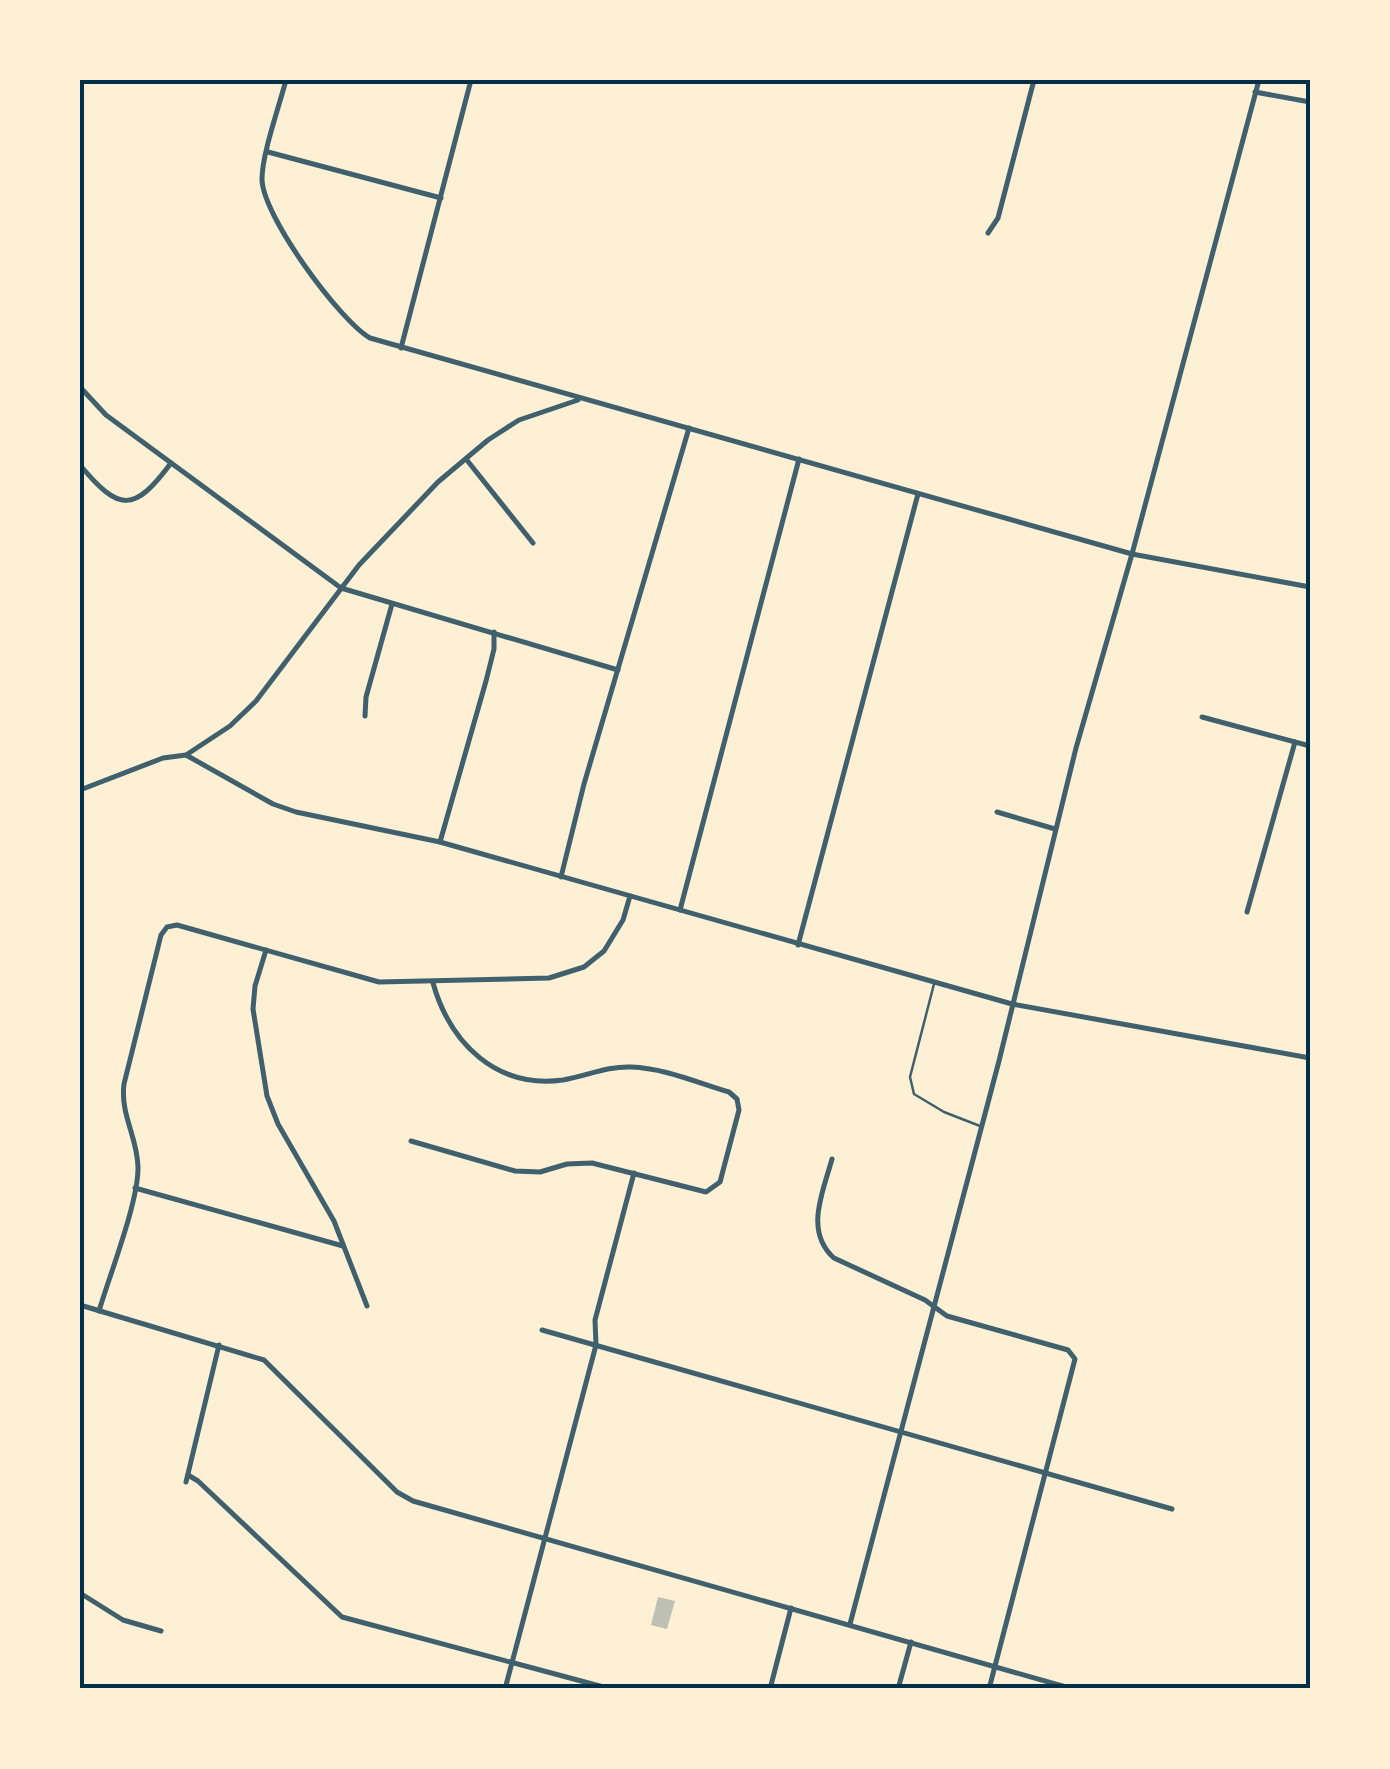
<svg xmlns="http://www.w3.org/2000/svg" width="1390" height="1769" viewBox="0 0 1390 1769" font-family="'Titillium Web',sans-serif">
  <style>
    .building { fill: #bec0b2 }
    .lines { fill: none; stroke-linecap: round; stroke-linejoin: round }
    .service { stroke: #3f606c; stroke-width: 2.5 }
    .minor { stroke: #3f606c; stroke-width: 5 }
    .tertiary { stroke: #3f606c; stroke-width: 5 }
    .neatline { fill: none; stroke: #003049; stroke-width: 4 }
  </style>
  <rect width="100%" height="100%" fill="#fdf0d5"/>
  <path class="building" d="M658,1597l17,4 -8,28 -16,-4z"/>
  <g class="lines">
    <path class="service" d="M934,984l-24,93 4,17 30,18 36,14"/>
    <g class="minor">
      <path d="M286,80c-7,27 -24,74 -24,99 0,36 77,141 108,159l762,216 178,33"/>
      <path d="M1255,92l55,10"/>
      <path d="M268,152l173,46"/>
      <path d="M988,233l10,-15 36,-138"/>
      <path d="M401,348l70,-268"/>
      <path d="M80,387l26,28 235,173 277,82"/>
      <path d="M466,459l67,84"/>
      <path d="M80,465c39,47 54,48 91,-2"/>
      <path d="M365,716l1,-19 26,-93"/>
      <path d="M1202,717l108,29"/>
      <path d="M186,755l87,49 23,8 144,30 572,162"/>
      <path d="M80,790l83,-32 23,-3 44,-29 26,-25 103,-136 79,-83 50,-42 31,-20 59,-20"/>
      <path d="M997,812l58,17"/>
      <path d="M440,842l46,-161 8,-32v-17"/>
      <path d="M561,877l23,-93 105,-356"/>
      <path d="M680,910l119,-451"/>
      <path d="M1247,912l48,-170"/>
      <path d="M798,945l120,-451"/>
      <path d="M266,950l-11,36 -2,23 14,87 11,28 56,97 33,85"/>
      <path d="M411,1141l104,30 25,1 27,-8 25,-1 114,29 14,-10 19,-72 -2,-11 -8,-7c-31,-9 -65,-24 -98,-25 -24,-1 -44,9 -68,13 -67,9 -113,-37 -130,-97"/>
      <path d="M832,1159c-9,33 -28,72 2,99l91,42 22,16 121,34 7,9 -86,330"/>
      <path d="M135,1188l208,58"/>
      <path d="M99,1311c11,-37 39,-108 39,-143 0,-30 -18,-53 -14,-84l37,-149 6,-8 10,-2 202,57 170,-4 35,-11 20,-16 19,-31 7,-24"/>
      <path d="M542,1330l630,179"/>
      <path d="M188,1475l10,6 144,136 269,72"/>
      <path d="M186,1482l33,-137"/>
      <path d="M80,1593l43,27 38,11"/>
      <path d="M505,1689l91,-344 -1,-25 39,-147"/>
      <path d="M770,1689l21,-81"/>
      <path d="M898,1689l13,-47"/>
    </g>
    <g class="tertiary">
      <path d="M1012,1004l298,54"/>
      <path d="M80,1305l184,55 133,132 16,9 660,188"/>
      <path d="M850,1624l149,-563 77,-313 56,-194 127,-474"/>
    </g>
  </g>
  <rect width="1390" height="1769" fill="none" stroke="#fdf0d5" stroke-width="165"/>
  <rect x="82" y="82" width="1226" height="1604" class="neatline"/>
</svg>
